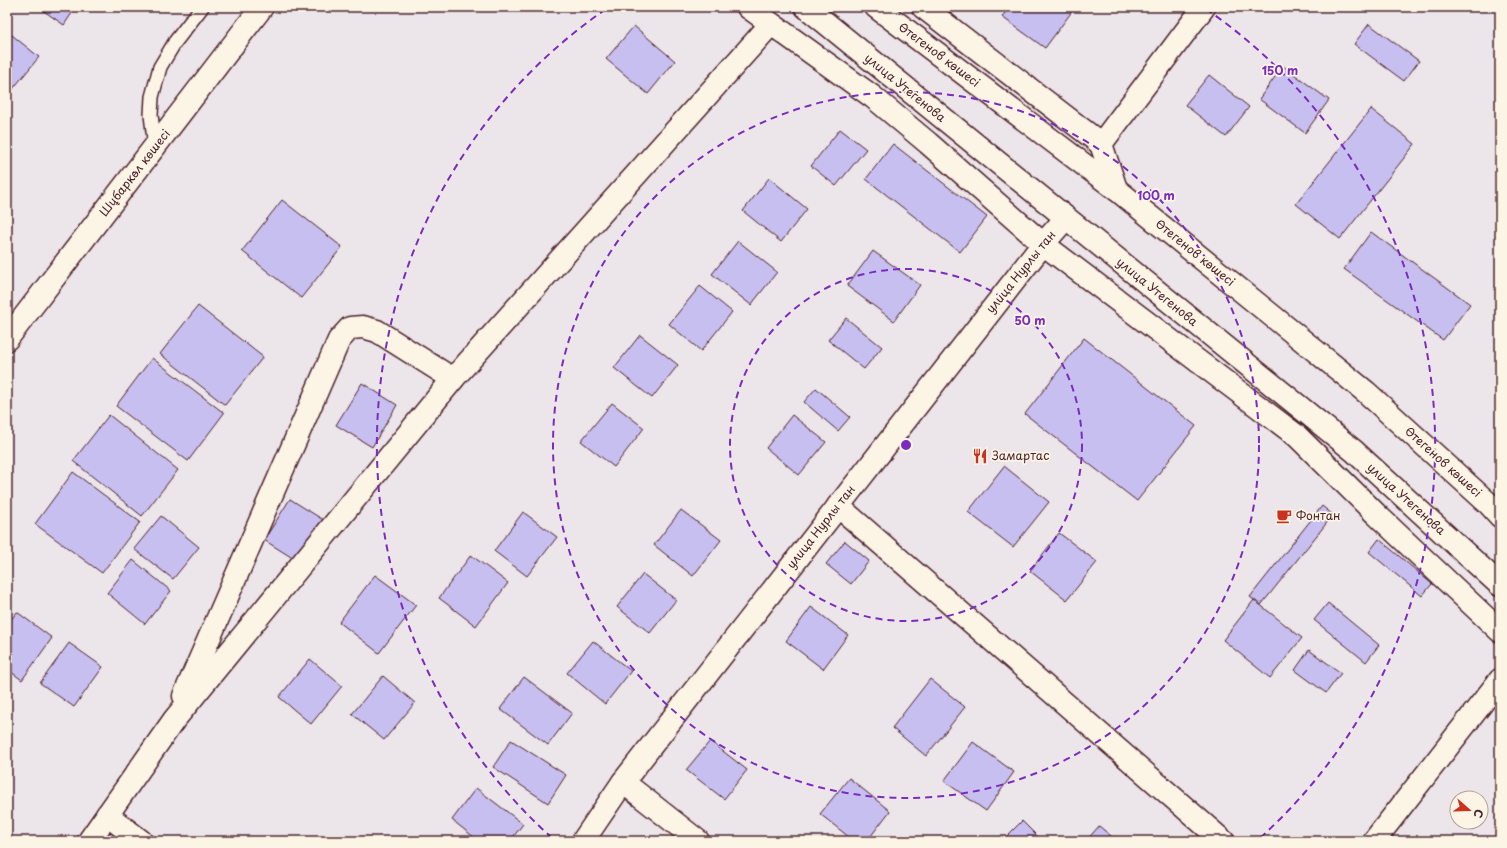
<svg xmlns="http://www.w3.org/2000/svg" width="1507" height="848" viewBox="0 0 1507 848" font-family="'Playpen Sans',sans-serif">
  <style>
    .building { fill: #c8bff1; stroke: #4a1f2b }
    .lines { fill: none; stroke-linecap: round; stroke-linejoin: round }
    .service-casing { stroke: #4a1f2b; stroke-width: 16 }
    .minor-casing { stroke: #4a1f2b; stroke-width: 25 }
    .tertiary-casing { stroke: #4a1f2b; stroke-width: 25 }
    .secondary-casing { stroke: #4a1f2b; stroke-width: 25 }
    .service { stroke: #fcf5e5; stroke-width: 13 }
    .minor { stroke: #fcf5e5; stroke-width: 22 }
    .tertiary { stroke: #fcf5e5; stroke-width: 22 }
    .secondary { stroke: #fcf5e5; stroke-width: 22 }
    .ring { fill: none; stroke: #7b2cbf; stroke-width: 2; stroke-dasharray: 7 5 }
    .labels { text-anchor: middle; stroke-width: 3.5; stroke-linejoin: round; paint-order: stroke }
    .street-label { font-size: 12px; fill: #4a1f2b; stroke: #fcf5e5 }
    .poi-label { font-size: 12px; fill: #4a1f2b; stroke: #fcf5e5; text-anchor: start }
    .centre { fill: #7b2cbf; stroke: #fcf5e5; stroke-width: 2 }
    .ring-label { font-size: 12px; text-anchor: middle; font-weight: bold; fill: #7b2cbf; stroke: #fcf5e5; stroke-width: 3.5; stroke-linejoin: round; paint-order: stroke }
  </style>
  <rect width="100%" height="100%" fill="#ece5e9"/>
  <filter id="ink" filterUnits="userSpaceOnUse"><feTurbulence type="fractalNoise" baseFrequency=".025" numOctaves="2"/><feDisplacementMap in="SourceGraphic" scale="8" xChannelSelector="R" yChannelSelector="G"/><feConvolveMatrix kernelMatrix="1 2 1 2 8 2 1 2 1" color-interpolation-filters="sRGB"/></filter>
  <g filter="url(#ink)">
    <g class="building">
      <path d="M38,7h38l-12,18z"/>
      <path d="M1009,7h60l4,3 -28,38 -43,-31z"/>
      <path d="M1369,24l50,37 -15,20 -50,-37z"/>
      <path d="M634,26l41,35 -27,33 -42,-35z"/>
      <path d="M7,31l32,26 -32,39z"/>
      <path d="M1283,66l46,34 -24,33 -46,-34z"/>
      <path d="M1209,75l40,32 -23,30 -41,-32z"/>
      <path d="M1371,109l44,35 -75,95 -44,-35z"/>
      <path d="M840,129l26,20 -30,37 -25,-20z"/>
      <path d="M893,144l94,73 -27,35 -94,-73z"/>
      <path d="M769,178l38,31 -26,33 -38,-31z"/>
      <path d="M282,200l60,47 -41,51 -59,-47z"/>
      <path d="M1371,232l99,72 -27,36 -99,-71z"/>
      <path d="M738,241l39,31 -26,33 -39,-31z"/>
      <path d="M873,251l47,34 -26,36 -47,-35z"/>
      <path d="M700,286l32,26 -31,39 -32,-27z"/>
      <path d="M198,306l65,51 -38,48 -65,-51z"/>
      <path d="M846,318l36,29 -18,22 -36,-29z"/>
      <path d="M640,335l38,30 -26,33 -38,-30z"/>
      <path d="M1084,338l112,88 -59,75 -112,-87z"/>
      <path d="M152,358l72,55 -36,48 -72,-55z"/>
      <path d="M362,383l35,22 -25,42 -36,-22z"/>
      <path d="M816,388l34,29 -12,14 -34,-29z"/>
      <path d="M612,403l32,25 -30,39 -33,-26z"/>
      <path d="M109,415l69,55 -36,46 -69,-55z"/>
      <path d="M792,415l34,27 -27,33 -33,-27z"/>
      <path d="M1004,466l45,36 -36,45 -45,-35z"/>
      <path d="M73,472l67,50 -38,51 -67,-49z"/>
      <path d="M290,499l35,22 -26,41 -35,-22z"/>
      <path d="M1322,506l11,9 -72,90 -11,-8z"/>
      <path d="M681,510l40,30 -28,36 -39,-31z"/>
      <path d="M523,512l34,25 -30,39 -33,-25z"/>
      <path d="M161,516l38,31 -26,32 -39,-30z"/>
      <path d="M1059,533l38,29 -30,38 -37,-29z"/>
      <path d="M1379,539l53,45 -10,12 -53,-44z"/>
      <path d="M845,541l24,20 -18,23 -25,-20z"/>
      <path d="M471,555l37,28 -32,43 -37,-28z"/>
      <path d="M133,560l38,31 -26,33 -38,-31z"/>
      <path d="M643,574l33,26 -26,33 -33,-26z"/>
      <path d="M375,575l41,30 -37,48 -40,-31z"/>
      <path d="M1254,600l48,38 -32,40 -47,-38z"/>
      <path d="M1328,603l51,42 -13,17 -52,-42z"/>
      <path d="M811,607l37,28 -25,34 -37,-28z"/>
      <path d="M17,612l35,26 -30,42 -15,-11v-44z"/>
      <path d="M593,641l38,30 -26,33 -38,-31z"/>
      <path d="M69,643l34,24 -29,40 -34,-24z"/>
      <path d="M1309,650l32,23 -15,20 -31,-23z"/>
      <path d="M310,659l32,27 -31,38 -32,-27z"/>
      <path d="M383,676l32,27 -31,37 -32,-26z"/>
      <path d="M524,677l48,36 -24,32 -48,-36z"/>
      <path d="M930,679l35,28 -39,49 -34,-28z"/>
      <path d="M511,740l55,35 -18,28 -55,-36z"/>
      <path d="M710,741l37,29 -23,29 -38,-29z"/>
      <path d="M973,742l41,30 -28,39 -42,-30z"/>
      <path d="M849,778l41,33 -23,30h-13l-34,-27z"/>
      <path d="M476,788l47,36 -13,17h-31l-27,-21z"/>
      <path d="M1022,821l20,20h-40z"/>
      <path d="M1099,826l18,15h-31z"/>
    </g>
    <g class="lines">
      <g class="service-casing">
        <path id="service" d="M155,147l-4,-32 1,-18 8,-30 15,-25 27,-35"/>
      </g>
      <g class="minor-casing">
        <g id="minor">
          <path d="M748,7l125,90 55,46 115,101 254,192 79,78 124,117"/>
          <path d="M923,7l178,137 103,-137"/>
          <path d="M838,506l385,335"/>
          <path d="M184,696l155,-356 11,-12 13,-1 14,4 76,48"/>
          <path d="M623,782l75,59"/>
          <path d="M107,815l34,26"/>
          <path d="M89,841l85,-121 279,-341 318,-355"/>
          <path d="M583,841l40,-59 420,-538 23,-26"/>
          <path d="M1374,841l126,-161"/>
        </g>
      </g>
      <g class="tertiary-casing">
        <path id="tertiary" d="M7,339l255,-332"/>
      </g>
      <g class="secondary-casing">
        <g id="secondary">
          <path d="M806,7l548,444 146,134"/>
          <path d="M876,7l240,182 250,203 123,112 11,12"/>
          <path d="M1101,144l15,45"/>
        </g>
      </g>
      <use href="#service" class="service"/>
      <use href="#minor" class="minor"/>
      <use href="#tertiary" class="tertiary"/>
      <use href="#secondary" class="secondary"/>
    </g>
  </g>
  <g class="ring">
    <circle cx="906" cy="445" r="176"/>
    <circle cx="906" cy="445" r="353"/>
    <path d="M552 838A529 529 0 0 1 606 9M1206 9A529 529 0 0 1 1260 838"/>
  </g>
  <defs>
    <g id="restaurant-bare" transform="scale(1.2)"><path d="M-5-6h1v4h1v-4h1v4h1v-4h1v5L-1.5 .5V6h-2V.5L-5-1ZM5-6V6H3V1.5H1.5Q1.5-4 5-6Z" fill="#c8321e" stroke="#fcf5e5" stroke-width="2.5" paint-order="stroke"/></g>
    <g id="cafe-bare" transform="scale(1.2)"><path d="M-5.5-4.5H6V0H3Q3 3.5 0 3.5H-2.5Q-5.5 3.5-5.5 0ZM3-3.2v2h1.7v-2ZM-6 4.5H4V6H-6Z" fill="#c8321e" stroke="#fcf5e5" stroke-width="2.5" paint-order="stroke"/></g>
  </defs>
  <g fill-rule="evenodd">
    <use href="#restaurant-bare" x="980" y="456"/>
    <use href="#cafe-bare" x="1284" y="516"/>
  </g>
  <g class="labels">
    <g class="street-label">
      <text transform="translate(939 55) rotate(37)" y="4">Өтегенов көшесі</text>
      <text transform="translate(905 88) rotate(39)" y="4">улица Утегенова</text>
      <text transform="translate(135 173) rotate(-52)" y="4">Шұбаркөл көшесі</text>
      <text transform="translate(1195 253) rotate(39)" y="4">Өтегенов көшесі</text>
      <text transform="translate(1021 272) rotate(-51)" y="4">улица Нурлы тан</text>
      <text transform="translate(1157 292) rotate(39)" y="4">улица Утегенова</text>
      <text transform="translate(1443 462) rotate(42)" y="4">Өтегенов көшесі</text>
      <text transform="translate(1406 499) rotate(42)" y="4">улица Утегенова</text>
      <text transform="translate(821 527) rotate(-52)" y="4">улица Нурлы тан</text>
    </g>
    <g class="poi-label">
      <text x="992" y="460">Замартас</text>
      <text x="1296" y="520">Фонтан</text>
    </g>
  </g>
  <circle cx="906" cy="445" r="6" class="centre"/>
  <g class="ring-label">
    <text x="1280" y="75">150 m</text>
    <text x="1156" y="200">100 m</text>
    <text x="1030" y="325">50 m</text>
  </g>
  <rect width="1507" height="848" fill="none" stroke="#fcf5e5" stroke-width="24"/>
  <rect x="12" y="12" width="1483" height="824" fill="none" stroke="#4a1f2b" stroke-width="1.5" filter="url(#ink)"/>
  <g transform="translate(1469 810) rotate(110)"><circle r="19" fill="#fcf5e5" stroke="#b59f9b"/>
  <path d="M0-3L7 15L0 10L-7 15Z" fill="#c8321e"/>
  <text y="-6" font-size="11" font-weight="bold" text-anchor="middle" fill="#4a1f2b">С</text>
  </g>
</svg>
